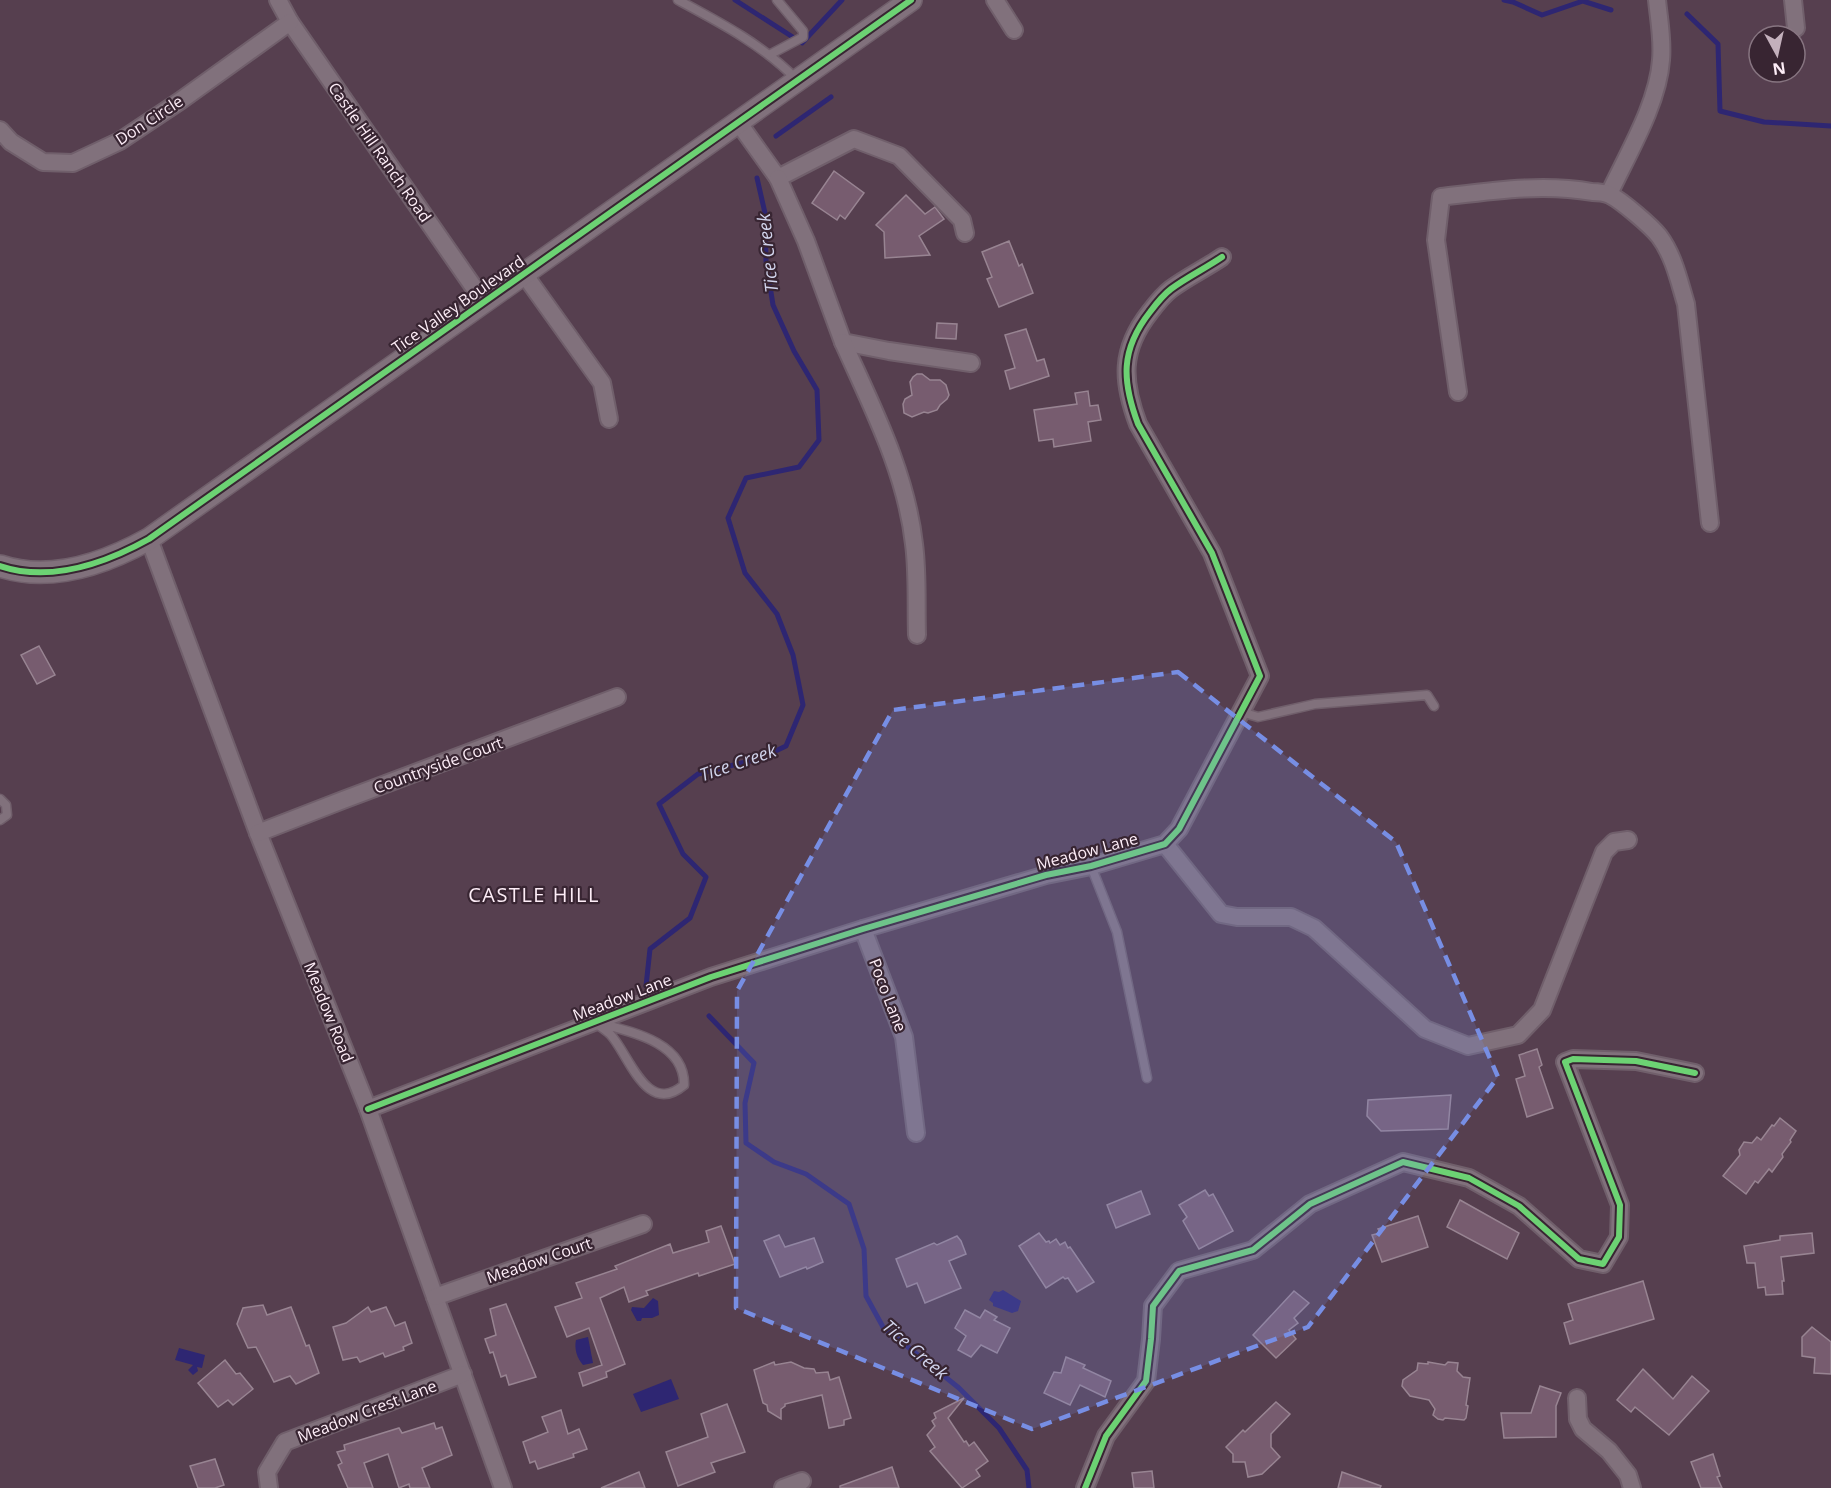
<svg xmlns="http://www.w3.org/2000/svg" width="1831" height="1488" viewBox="0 0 1831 1488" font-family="'Open Sans',sans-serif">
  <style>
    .water { fill: #2e2672 }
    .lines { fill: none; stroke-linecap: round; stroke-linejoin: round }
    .stream { stroke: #2e2672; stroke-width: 5 }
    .building { fill: #775c6f; stroke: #988492; stroke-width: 1.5 }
    .service-casing { stroke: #705f6b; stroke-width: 11 }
    .minor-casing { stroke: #705f6b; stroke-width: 20 }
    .tertiary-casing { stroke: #705f6b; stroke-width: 24 }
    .service { stroke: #81717c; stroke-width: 8 }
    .minor { stroke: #81717c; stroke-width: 16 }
    .tertiary { stroke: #81717c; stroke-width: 21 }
    .cycleway-casing { stroke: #382532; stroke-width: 10 }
    .cycleway { stroke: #6cd273; stroke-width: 6 }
    .marked { fill: #778ee4; fill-opacity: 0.2; stroke: #778ee4; stroke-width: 4.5; stroke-dasharray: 12 8; stroke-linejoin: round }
    .labels { text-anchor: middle; stroke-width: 4.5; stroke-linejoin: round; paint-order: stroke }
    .street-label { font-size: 16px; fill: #fdedf7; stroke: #382532 }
    .water-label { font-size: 18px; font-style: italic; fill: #d1d4ec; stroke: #382532 }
    .quarter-label { font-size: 20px; letter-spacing: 1.5px; fill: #fdedf7; stroke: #382532 }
  </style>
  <rect width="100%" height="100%" fill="#563f4f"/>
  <g class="water">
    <path d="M1003,1290l18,11 -3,10 -6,2 -19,-7v-3l-4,-3 5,-9 5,1z"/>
    <path d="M653,1298l5,3 1,14 -7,3h-10l-1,3h-4l-6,-11 1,-3 12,1z"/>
    <path d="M588,1337l5,26 -10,2c-6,-7 -9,-16 -7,-25z"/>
    <path d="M179,1348l26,7 -3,13 -5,-1 1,4 -5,4 -5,-5 5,-5 -18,-5z"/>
    <path d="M671,1379l8,20 -38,13 -8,-18z"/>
  </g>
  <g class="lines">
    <g class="stream">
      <path d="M735,0l67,43 40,-43"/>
      <path d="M1504,0l9,2 29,13 41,-14 28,9"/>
      <path d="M1687,14l31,30 2,67 44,11 67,4"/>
      <path d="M776,136l55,-39"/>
      <path d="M646,986l4,-37 40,-31 16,-41 -23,-23 -24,-50 39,-30 63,-16 25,-12 17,-41 -10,-50 -16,-41 -32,-41 -17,-55 18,-40 53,-11 20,-27 -2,-50 -23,-39 -21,-46 -7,-44 -1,-48 -8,-35"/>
      <path d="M709,1016l45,47 -9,40 1,40 28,19 32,12 43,30 15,45 2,47 17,31 76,61 40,40 28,42 2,18"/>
    </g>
  </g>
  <g class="building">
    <path d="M834,171l30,22 -19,26 -5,-4 -3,5 -25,-17z"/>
    <path d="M906,195l19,19 10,-7 9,12 -25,17 11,19 -45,3 -1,-26 -8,-7z"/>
    <path d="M1009,241l10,25 3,-2 11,29 -34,14 -12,-28 5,-2 -10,-25z"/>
    <path d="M937,323l20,1 -1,15 -20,-1z"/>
    <path d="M1026,329l11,32 7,-2 5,17 -39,13 -5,-18 10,-3 -10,-33z"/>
    <path d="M917,374h5l8,6h10l6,5 3,10 -2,4 -7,6 -3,5 -9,3 -4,-1 -12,5 -8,-4 -1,-9 2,-5 7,-4 -2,-13 3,-5z"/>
    <path d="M1088,391l2,15 8,-1 3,15 -13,2 3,19 -37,6 -1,-8 -14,2 -5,-31 43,-6 -2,-11z"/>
    <path d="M39,646l16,29 -18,9 -16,-29z"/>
    <path d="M1537,1049l5,16 -3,2 14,41 -26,9 -11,-38 9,-3 -6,-21z"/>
    <path d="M1451,1095l-3,34 -67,2 -14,-15 1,-16z"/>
    <path d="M1780,1118l16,13 -6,9 1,2 -9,12 1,3 -11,15 -3,-3 -11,14 -3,-2 -9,13 -23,-18 17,-21 -1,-5 5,-8 8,1 5,-6 4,3 11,-15 2,1z"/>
    <path d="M1205,1190l4,6 4,-2 20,37 -34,18 -16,-28 4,-4 -8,-12z"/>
    <path d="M1141,1191l9,23 -34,14 -9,-23z"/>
    <path d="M1460,1200l59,33 -12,26 -60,-32z"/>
    <path d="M1418,1216l10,31 -46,15 -10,-27 8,-2 -2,-4z"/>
    <path d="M721,1226l14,38 -36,12 -1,-3 -52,18 2,4 -19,7 -5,-15 -24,11 25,66 -19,8 1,5 -24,9 -4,-13 23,-8 -13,-37 -22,9 -12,-30 27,-9 -6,-15 41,-14 -2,-3 55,-22 3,9 36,-11 -3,-11z"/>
    <path d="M1039,1233l7,9 3,-1 1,2 6,-4 4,6 5,-3 3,6 2,-1 24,35 -17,10 -9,-14 -3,1 -2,-2 -17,11 -27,-42z"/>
    <path d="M1812,1233l2,20 -33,4 3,24h-2l1,13 -17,1 -1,-8 -7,1 -3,-25h-8l-3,-17 36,-6v-4z"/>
    <path d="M779,1235l6,12 29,-9 9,24 -16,7 -1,-2 -26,10 -16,-36z"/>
    <path d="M957,1236l4,5 5,13 -17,7 12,27 -36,15 -8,-20 -10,4 -11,-28 38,-16 3,2z"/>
    <path d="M1643,1281l11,38 -84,25 -6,-21 9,-3 -5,-16z"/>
    <path d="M1294,1291l15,12 -15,15 4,5 -9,7 7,9 -20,19 -23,-23z"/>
    <path d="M506,1304l30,73 -27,8 -3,-10 -5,2 -8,-25 -3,1 -5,-14 11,-4 -6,-26z"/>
    <path d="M263,1305l4,10 24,-8 15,39 3,-1 10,28 -23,11 -6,-8 -16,6 -18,-35 -8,1 -11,-24 6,-16z"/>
    <path d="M368,1307l3,5 15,-5 9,19 10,-4 7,21 -9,4 1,3 -19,7 -2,-4 -23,9 -3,-5 -14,3 -10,-33 13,-4z"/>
    <path d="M965,1310l15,8 5,-8 12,7 -3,3 16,8 -13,25 -16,-8 -10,12 -13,-7 8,-14 -11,-8z"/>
    <path d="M1812,1327l19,15v32l-17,-1 1,-15 -13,-2v-19z"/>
    <path d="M1066,1357l19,8 -2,3 28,13 -6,16 -25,-12 -10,20 -26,-12 10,-21 7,1z"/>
    <path d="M225,1360l11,14 4,-1 13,16 -20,16 -5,-5 -10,7 -20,-24z"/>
    <path d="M774,1362l1,3 16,-3 13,6 10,1 2,4 12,-1 2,8 9,-3 12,41 -7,2v5l-15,3 -7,-33 -37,9v2l-4,3v10l-13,-8 -1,-6 -4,-2 -9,-33z"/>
    <path d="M1428,1362l17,3 3,-3 10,1 -1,8 6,6 7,1 -4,27 2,1 -2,12 -2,2 -19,-2 -2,2 -5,-1 -5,-4 2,-6 -6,-9 -19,-4 -8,-10 1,-6 14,-10 1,-7 10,1z"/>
    <path d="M1643,1369l30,30 19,-23 17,15 -40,44 -34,-28 -4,5 -14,-12z"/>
    <path d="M1540,1386l21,7 -5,13v31l-52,1 -3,-25h30z"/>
    <path d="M964,1398l-16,20 16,24 2,-1 3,5 5,-4 14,19 -12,9 4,6 -18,12 -32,-37 5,-4 -8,-12 8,-9 -3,-5 4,-3 -2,-5z"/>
    <path d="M1276,1402l14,12 -19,20v13l9,10 -18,17 -14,3 -3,-15h-12v-8l-7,-7 17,-17 2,2z"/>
    <path d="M727,1404l18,48 -34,11 4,9 -37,14 -12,-34 42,-15 -7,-23z"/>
    <path d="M561,1410l7,24 11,-5 8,20 -14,5 1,3 -36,12 -3,-8 -5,2 -7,-21 25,-10 -6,-15z"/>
    <path d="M434,1423l2,6 6,-2 10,28 -30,13 8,20h-20l-1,-4 -10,4 -11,-34 -24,9 9,25h-25l-10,-23 4,-2 -5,-11 8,-2 -1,-5 55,-17 3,5z"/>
    <path d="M1713,1454l7,22 -3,1 5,11h-21l-10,-26z"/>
    <path d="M215,1459l9,26 -9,3h-17l-8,-22z"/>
    <path d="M892,1467l7,21h-59v-2z"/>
    <path d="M1152,1471l2,17h-20l-2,-15z"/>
    <path d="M639,1472l6,16h-44z"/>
    <path d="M1342,1472l39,14 -1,2h-42z"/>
  </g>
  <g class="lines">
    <g class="service-casing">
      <g id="service">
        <path d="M678,0c43,23 85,45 119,80"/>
        <path d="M769,55l34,-18v-6l-26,-31"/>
        <path d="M1241,712l17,5 57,-13 112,-9 7,11"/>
        <path d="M0,799l6,6 1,10 -7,5"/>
        <path d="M1091,866l26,66 30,146"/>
        <path d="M594,1022c34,9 91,19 90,63 -38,32 -55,-31 -74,-51 -5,-5 -11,-8 -16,-12z"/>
      </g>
    </g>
    <g class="minor-casing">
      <g id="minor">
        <path d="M278,0l12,22 194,280"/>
        <path d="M995,0l19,30"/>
        <path d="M1793,0l3,28"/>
        <path d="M738,122l40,56 76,-39 45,17 63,64 3,13"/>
        <path d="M0,130l11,12 32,20 30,1 47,-22 60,-40 110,-79"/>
        <path d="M778,178l28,63 37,101 46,9 82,12"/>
        <path d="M1609,194c18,-39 49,-90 52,-134 2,-20 -2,-40 -4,-60"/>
        <path d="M524,274l78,109 7,36"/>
        <path d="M843,342c29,65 63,130 71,202 4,30 2,61 3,91"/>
        <path d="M1458,392l-22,-152 5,-43c50,-6 101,-14 151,-5 5,0 13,1 18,3 12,6 41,31 49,41 15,20 20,45 27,68l24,219"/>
        <path d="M149,539l109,294 110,276 135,379"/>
        <path d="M258,833l85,-33 274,-103"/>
        <path d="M1165,844l56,70 16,3h54l23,11 111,101 43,17 50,-11 24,-25 62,-158 10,-10 14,-2"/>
        <path d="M863,929l41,108 12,96"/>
        <path d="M368,1109l343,-132 152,-48 183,-54 45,-9 74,-22 14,-15 81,-153 -48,-123 -74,-129c-16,-43 -18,-74 12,-112 6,-8 13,-17 21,-23 16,-12 35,-21 51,-32"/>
        <path d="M435,1297l208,-73"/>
        <path d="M1577,1398l1,21 5,10 26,22 19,24 4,13"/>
        <path d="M269,1488l-2,-16 18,-30 178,-68"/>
        <path d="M783,1488l19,-7"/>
        <path d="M1085,1488l21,-52 40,-55 5,-42 2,-33 26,-35 74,-21 57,-46 93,-42 66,16 50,28 60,53 24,5 16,-27 1,-32 -55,-143 8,-3 63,2 59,12"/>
      </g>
    </g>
    <g class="tertiary-casing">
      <path id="tertiary" d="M0,566c51,17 104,-2 149,-27l762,-539"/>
    </g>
    <use href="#service" class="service"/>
    <use href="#minor" class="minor"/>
    <use href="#tertiary" class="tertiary"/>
    <g class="cycleway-casing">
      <g id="cycleway">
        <path d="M0,566c51,17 104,-2 149,-27l762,-539"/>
        <path d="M368,1109l343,-132 152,-48 183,-54 45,-9 74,-22 14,-15 81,-153 -48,-123 -74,-129c-16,-43 -18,-74 12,-112 6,-8 13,-17 21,-23 16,-12 35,-21 51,-32"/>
        <path d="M1085,1488l21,-52 40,-55 5,-42 2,-33 26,-35 74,-21 57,-46 93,-42 66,16 50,28 60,53 24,5 16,-27 1,-32 -55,-143 8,-3 63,2 59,12"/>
      </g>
    </g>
    <use href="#cycleway" class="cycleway"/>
  </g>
  <path class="marked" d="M1178,672l218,170 102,235 -190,250 -276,102 -296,-121 1,-317 156,-281z"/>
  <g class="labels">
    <g class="street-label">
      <text transform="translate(149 120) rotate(-33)" y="6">Don Circle</text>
      <text transform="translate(380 152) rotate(55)" y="6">Castle Hill Ranch Road</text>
      <text transform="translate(458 304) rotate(-35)" y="6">Tice Valley Boulevard</text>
      <text transform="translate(438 765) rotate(-20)" y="6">Countryside Court</text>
      <text transform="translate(1087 851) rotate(-15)" y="6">Meadow Lane</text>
      <text transform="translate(888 995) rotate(69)" y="6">Poco Lane</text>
      <text transform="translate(622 997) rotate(-21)" y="6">Meadow Lane</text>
      <text transform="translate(329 1012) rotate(68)" y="6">Meadow Road</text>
      <text transform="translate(539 1260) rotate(-19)" y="6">Meadow Court</text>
      <text transform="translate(367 1411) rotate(-21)" y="6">Meadow Crest Lane</text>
    </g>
    <g class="water-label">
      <text transform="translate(768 253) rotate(-96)" y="6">Tice Creek</text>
      <text transform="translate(738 763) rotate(-19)" y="6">Tice Creek</text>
      <text transform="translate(915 1350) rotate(41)" y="6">Tice Creek</text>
    </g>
    <g class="quarter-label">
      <text x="534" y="902">CASTLE HILL</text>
    </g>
  </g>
  <g transform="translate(1777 54) rotate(172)"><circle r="28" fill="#382532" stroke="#877581" stroke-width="1.5"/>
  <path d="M0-4.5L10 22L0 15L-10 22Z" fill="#c3b0bc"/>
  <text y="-9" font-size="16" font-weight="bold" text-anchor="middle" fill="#fdedf7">N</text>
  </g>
</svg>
